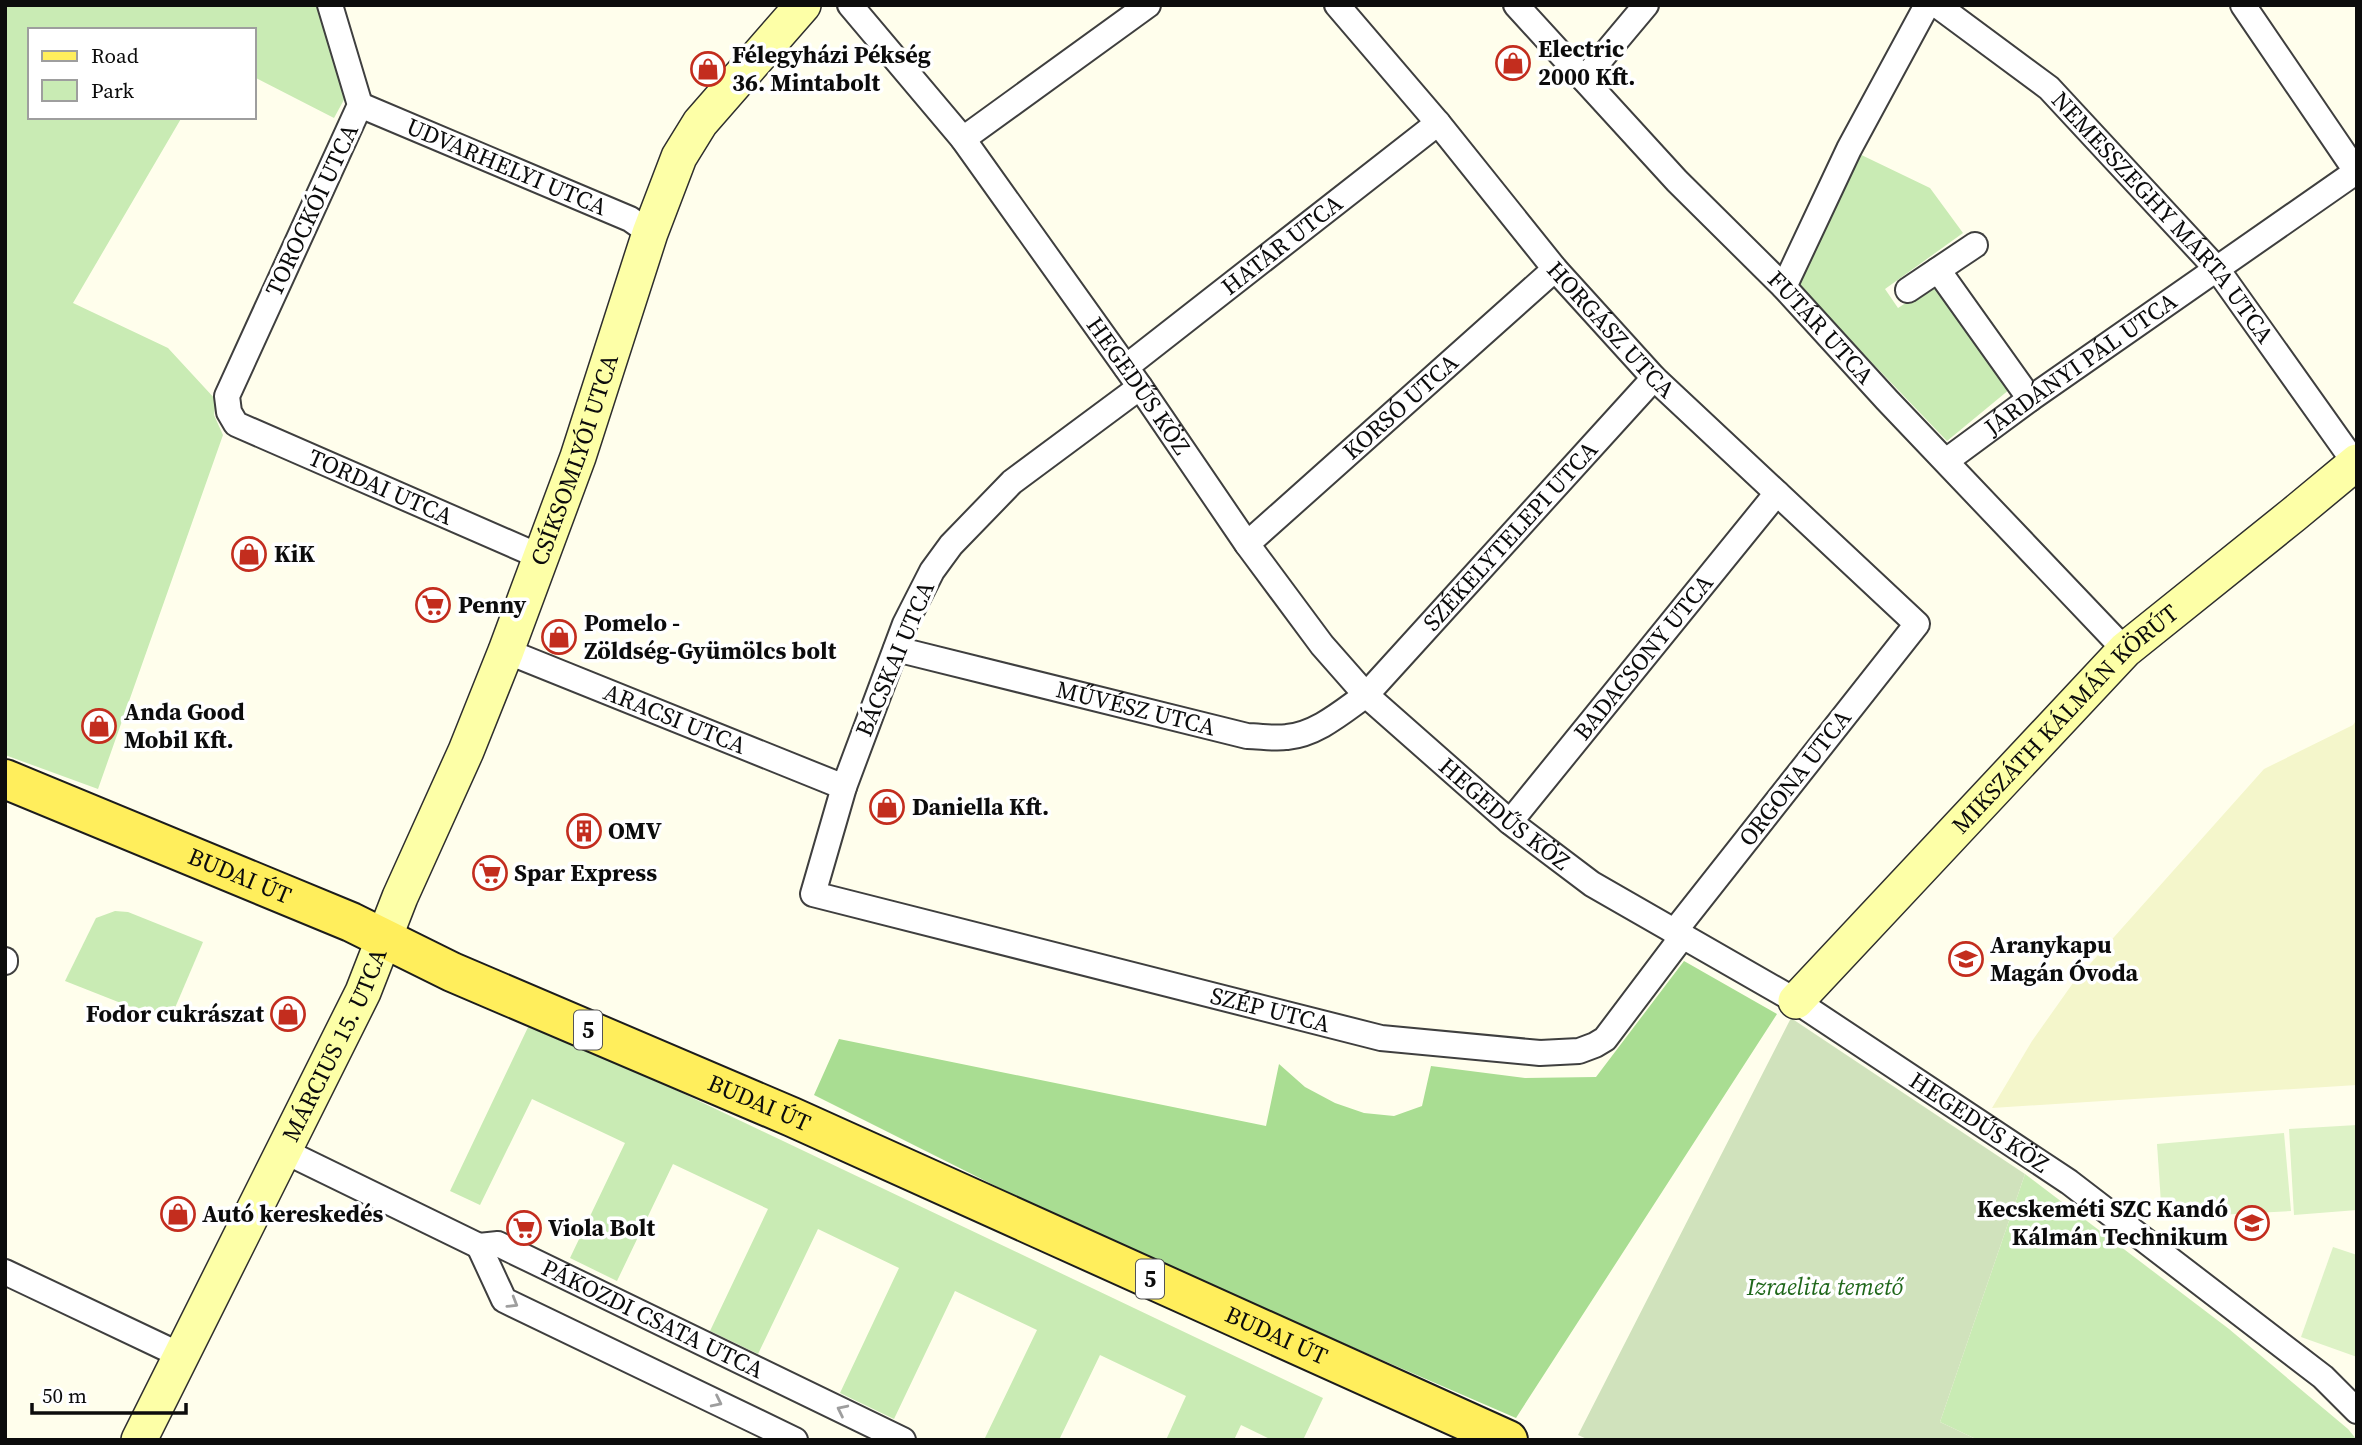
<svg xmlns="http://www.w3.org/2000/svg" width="2362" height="1445" viewBox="0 0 2362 1445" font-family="'Source Serif 4',serif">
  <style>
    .farmland { fill: #f4f6cb }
    .green { fill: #c9ebb4 }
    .forest { fill: #a9dd92 }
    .cemetery { fill: #d0e2bc }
    .pitch { fill: #ddf2c6 }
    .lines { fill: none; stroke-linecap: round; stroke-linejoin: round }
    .street-casing { stroke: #3f3f3f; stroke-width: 28 }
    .secondary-casing { stroke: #2e2e2e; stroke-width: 38 }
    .primary-casing { stroke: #1d1d1d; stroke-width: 42 }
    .street { stroke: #fff; stroke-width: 24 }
    .secondary { stroke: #fdffa7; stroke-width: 35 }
    .primary { stroke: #ffee5c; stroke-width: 38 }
    .oneway { stroke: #9e9e9e }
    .labels { text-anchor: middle; stroke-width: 7; stroke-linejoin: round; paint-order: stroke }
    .shield { fill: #fff; stroke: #555; stroke-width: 2 }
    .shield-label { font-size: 23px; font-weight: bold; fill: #0c0c0c }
    .poi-label { font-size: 24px; font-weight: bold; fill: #0c0c0c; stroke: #fff; text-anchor: start }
    .street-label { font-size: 24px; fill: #0c0c0c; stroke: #fff }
    .park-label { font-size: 24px; font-style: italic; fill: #1f671a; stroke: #fff }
  </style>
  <rect width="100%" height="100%" fill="#fffeec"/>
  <path class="farmland" d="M2357,719v366l-365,23 40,-67 41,-58 191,-214 89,-44z"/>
  <g class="green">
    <path d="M5,5h315l26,91 -12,22 -80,-41v-47h-224v87h152l-109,186 95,45 48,52 -2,15 9,20 -125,354 -93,-34z"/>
    <path d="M1849,149l81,39 33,45 -78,56 13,19 37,-24 75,105 -63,52 -158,-165z"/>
    <path d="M115,911l13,1 75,30 -34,80 -104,-41 31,-63z"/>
    <path d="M531,1021l792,377 -20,42h-31l-31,-15 -7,15h-68l20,-44 -86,-41 -41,85h-75l53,-110 -82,-39 -61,128 -54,-26 59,-125 -81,-39 -60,125 -48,-23 58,-122 -95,-45 -56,117 -47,-23 55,-115 -93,-44 -52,106 -30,-14z"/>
    <path d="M2025,1174l204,155 119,100 9,11h-379l-38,-18z"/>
  </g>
  <path class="forest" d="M1684,961l93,53 -261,404 -423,-183 -279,-140 25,-56 427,87 13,-62 26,23 30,16 29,10 30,3 28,-10 9,-40 94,12 71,-1z"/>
  <path class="cemetery" d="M1791,1018l234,156 -85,248 38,18h-389l-11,-5z"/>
  <g class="pitch">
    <path d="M2357,1125v85l-63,5 -5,-86z"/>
    <path d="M2284,1133l7,78 -129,7 -5,-74z"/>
    <path d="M2333,1247l24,8v102l-56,-20z"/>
  </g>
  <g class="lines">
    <g class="street-casing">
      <g id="street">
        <path id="s1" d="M330,5l30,100 -133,291 2,16 7,12 305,133"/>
        <path id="s2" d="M850,5l113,134 177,248 107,157 75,101 44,50 144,127 82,62 204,117 273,181 254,195 34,34"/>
        <path id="s3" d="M1337,5l101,118 117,146 99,109 263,246 -243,308"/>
        <path id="s4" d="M1516,5l161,176 107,106 103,113 238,250"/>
        <path id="s5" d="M1937,5l112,83 168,181 138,194"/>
        <path d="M2243,5l113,166"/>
        <path d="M1584,79l62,-74"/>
        <path id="s6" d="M360,105l270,114 20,14"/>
        <path d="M963,139l185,-134"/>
        <path d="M1938,270l92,129"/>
        <path d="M1784,287l65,-138 78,-144"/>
        <path d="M1908,290l67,-45"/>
        <path id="s7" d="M1126,367l312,-244"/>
        <path id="s8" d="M1140,387l-128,95 -61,63 -19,26 -27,53 -61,163 -31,107 568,144 159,15 39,-2 16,-6 10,-6 77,-102"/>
        <path id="s9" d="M1946,461l84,-62 327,-228"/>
        <path id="s10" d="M1247,544l308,-275"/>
        <path id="s11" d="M896,649l351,87c13,0 27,3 40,1 30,-3 55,-25 79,-42l288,-317"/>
        <path id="s12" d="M506,651l338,136"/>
        <path id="s13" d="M1510,822l267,-329"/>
        <path d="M5,960v2"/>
        <path d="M282,1150l197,96"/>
        <path id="s14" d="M479,1246l19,-2 405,196"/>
        <path d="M479,1246l25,54 291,140"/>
        <path d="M5,1272l175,83"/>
      </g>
    </g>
    <g class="secondary-casing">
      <g id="secondary">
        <path id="s15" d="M1796,1001l329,-351 168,-135 64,-53"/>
        <path id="s16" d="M139,1440l224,-448 37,-95 66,-146 40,-100 72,-194 72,-224 29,-76 21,-34 103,-118"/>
      </g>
    </g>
    <g class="primary-casing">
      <g id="primary">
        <path id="s17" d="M5,779l346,143 101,50 340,145 716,323"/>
      </g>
    </g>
    <use href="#street" class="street"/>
    <use href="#secondary" class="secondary"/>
    <use href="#primary" class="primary"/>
  </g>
  <defs><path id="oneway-chevron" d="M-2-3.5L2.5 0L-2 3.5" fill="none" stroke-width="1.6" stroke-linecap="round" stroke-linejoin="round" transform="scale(1.75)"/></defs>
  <g class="oneway">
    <use href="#oneway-chevron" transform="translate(513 1303) rotate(31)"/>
    <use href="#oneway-chevron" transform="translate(717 1402) rotate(26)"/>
    <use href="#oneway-chevron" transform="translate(842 1410) rotate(-154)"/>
  </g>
  <defs>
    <g id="shop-ring" transform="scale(1.75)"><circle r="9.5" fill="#fff" stroke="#c32d1e" stroke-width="1.5"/><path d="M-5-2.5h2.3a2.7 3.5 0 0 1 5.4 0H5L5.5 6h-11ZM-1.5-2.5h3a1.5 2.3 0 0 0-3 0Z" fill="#c32d1e"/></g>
    <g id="supermarket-ring" transform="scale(1.75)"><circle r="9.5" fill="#fff" stroke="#c32d1e" stroke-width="1.5"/><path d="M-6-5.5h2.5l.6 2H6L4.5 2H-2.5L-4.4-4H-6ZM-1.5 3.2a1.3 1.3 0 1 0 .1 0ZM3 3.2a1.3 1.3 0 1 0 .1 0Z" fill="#c32d1e"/></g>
    <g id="building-ring" transform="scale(1.75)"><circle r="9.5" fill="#fff" stroke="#c32d1e" stroke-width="1.5"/><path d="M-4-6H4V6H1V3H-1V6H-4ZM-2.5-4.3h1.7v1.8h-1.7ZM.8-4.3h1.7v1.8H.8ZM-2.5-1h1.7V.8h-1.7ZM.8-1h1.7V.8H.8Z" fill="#c32d1e"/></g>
    <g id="school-ring" transform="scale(1.75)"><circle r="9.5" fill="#fff" stroke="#c32d1e" stroke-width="1.5"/><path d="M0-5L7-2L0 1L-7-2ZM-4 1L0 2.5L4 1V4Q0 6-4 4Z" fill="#c32d1e"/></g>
  </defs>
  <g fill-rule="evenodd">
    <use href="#shop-ring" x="1513" y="63"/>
    <use href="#shop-ring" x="708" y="69"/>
    <use href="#shop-ring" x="249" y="554"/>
    <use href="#supermarket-ring" x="433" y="605"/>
    <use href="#shop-ring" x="559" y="637"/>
    <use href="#shop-ring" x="99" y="726"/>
    <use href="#shop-ring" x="887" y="807"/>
    <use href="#building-ring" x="584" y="831"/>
    <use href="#supermarket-ring" x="490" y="873"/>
    <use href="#school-ring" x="1966" y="959"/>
    <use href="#shop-ring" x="288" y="1014"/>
    <use href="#shop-ring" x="178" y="1214"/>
    <use href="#school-ring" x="2252" y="1223"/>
    <use href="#supermarket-ring" x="524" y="1228"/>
  </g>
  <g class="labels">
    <g class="shield">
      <rect x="574" y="1010.5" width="28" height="39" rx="5"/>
      <rect x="1136" y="1259.5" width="28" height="39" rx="5"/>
    </g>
    <g class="shield-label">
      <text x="588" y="1038">5</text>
      <text x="1150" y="1287">5</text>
    </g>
    <g class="poi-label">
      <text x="1538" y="57">Electric<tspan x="1538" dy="28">2000 Kft.</tspan></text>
      <text x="732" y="63">Félegyházi Pékség<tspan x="732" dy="28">36. Mintabolt</tspan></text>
      <text x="274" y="562">KiK</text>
      <text x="458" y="613">Penny</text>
      <text x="584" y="631">Pomelo -<tspan x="584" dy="28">Zöldség-Gyümölcs bolt</tspan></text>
      <text x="124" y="720">Anda Good<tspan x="124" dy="28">Mobil Kft.</tspan></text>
      <text x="912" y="815">Daniella Kft.</text>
      <text x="608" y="839">OMV</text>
      <text x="514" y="881">Spar Express</text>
      <text x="1990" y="953">Aranykapu<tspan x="1990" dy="28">Magán Óvoda</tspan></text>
      <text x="264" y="1022" text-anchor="end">Fodor cukrászat</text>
      <text x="2228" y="1217" text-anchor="end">Kecskeméti SZC Kandó<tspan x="2228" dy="28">Kálmán Technikum</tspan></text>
      <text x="202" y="1222">Autó kereskedés</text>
      <text x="548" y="1236">Viola Bolt</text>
    </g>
    <g class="street-label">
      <text dy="8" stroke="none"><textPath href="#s6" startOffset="159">UDVARHELYI UTCA</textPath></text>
      <text transform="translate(312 210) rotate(-65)" y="8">TOROCKÓI UTCA</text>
      <text dy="8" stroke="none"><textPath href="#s5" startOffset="312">NEMESSZEGHY MÁRTA UTCA</textPath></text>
      <text dy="8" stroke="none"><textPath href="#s7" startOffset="198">HATÁR UTCA</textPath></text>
      <text dy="8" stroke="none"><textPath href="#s4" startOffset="444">FUTÁR UTCA</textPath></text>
      <text dy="8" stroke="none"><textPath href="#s3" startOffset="425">HORGÁSZ UTCA</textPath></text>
      <text dy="8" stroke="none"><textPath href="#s9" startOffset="166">JÁRDÁNYI PÁL UTCA</textPath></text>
      <text dy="8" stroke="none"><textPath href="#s2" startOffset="478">HEGEDŰS KÖZ</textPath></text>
      <text dy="8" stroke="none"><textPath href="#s10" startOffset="206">KORSÓ UTCA</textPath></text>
      <text dy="8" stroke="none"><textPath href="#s16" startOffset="1074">CSÍKSOMLYÓI UTCA</textPath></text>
      <text dy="8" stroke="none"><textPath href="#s1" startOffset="612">TORDAI UTCA</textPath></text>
      <text dy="8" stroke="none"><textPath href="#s11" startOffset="707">SZÉKELYTELEPI UTCA</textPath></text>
      <text dy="8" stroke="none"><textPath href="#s13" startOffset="212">BADACSONY UTCA</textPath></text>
      <text transform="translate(895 659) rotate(-67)" y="8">BÁCSKAI UTCA</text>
      <text dy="8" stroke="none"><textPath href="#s11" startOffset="247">MŰVÉSZ UTCA</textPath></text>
      <text dy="8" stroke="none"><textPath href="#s12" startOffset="182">ARACSI UTCA</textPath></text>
      <text dy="8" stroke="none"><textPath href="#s15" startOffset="390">MIKSZÁTH KÁLMÁN KÖRÚT</textPath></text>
      <text transform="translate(1795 778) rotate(-52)" y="8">ORGONA UTCA</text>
      <text dy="8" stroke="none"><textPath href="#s2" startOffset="1045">HEGEDŰS KÖZ</textPath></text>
      <text dy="8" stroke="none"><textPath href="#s17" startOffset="254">BUDAI ÚT</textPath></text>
      <text dy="8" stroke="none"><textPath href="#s8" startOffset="1096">SZÉP UTCA</textPath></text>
      <text dy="8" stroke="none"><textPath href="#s16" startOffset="441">MÁRCIUS 15. UTCA</textPath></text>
      <text dy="8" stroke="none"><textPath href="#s17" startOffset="821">BUDAI ÚT</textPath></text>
      <text dy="8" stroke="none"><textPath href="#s2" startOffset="1612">HEGEDŰS KÖZ</textPath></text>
      <text dy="8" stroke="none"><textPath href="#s14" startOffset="191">PÁKOZDI CSATA UTCA</textPath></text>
      <text dy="8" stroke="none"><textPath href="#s17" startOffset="1388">BUDAI ÚT</textPath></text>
    </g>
    <g class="park-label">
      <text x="1825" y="1295">Izraelita temető</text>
    </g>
  </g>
  <rect width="2362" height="1445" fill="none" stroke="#0c0c0c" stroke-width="14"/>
  <rect x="28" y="28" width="228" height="91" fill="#ffffff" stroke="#9e9e9e" stroke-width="2"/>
  <rect x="42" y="51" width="35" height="10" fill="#ffee5c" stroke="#9e9e9e" stroke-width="2"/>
  <text x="91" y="63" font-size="21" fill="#0c0c0c">Road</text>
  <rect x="42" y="80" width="35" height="21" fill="#c9ebb4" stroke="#9e9e9e" stroke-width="2"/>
  <text x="91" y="98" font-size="21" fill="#0c0c0c">Park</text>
  <path d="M32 1403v10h154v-10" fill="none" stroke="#0c0c0c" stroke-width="3.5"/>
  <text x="42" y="1403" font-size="21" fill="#0c0c0c" stroke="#ffffff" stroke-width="5" paint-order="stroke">50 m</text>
</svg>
